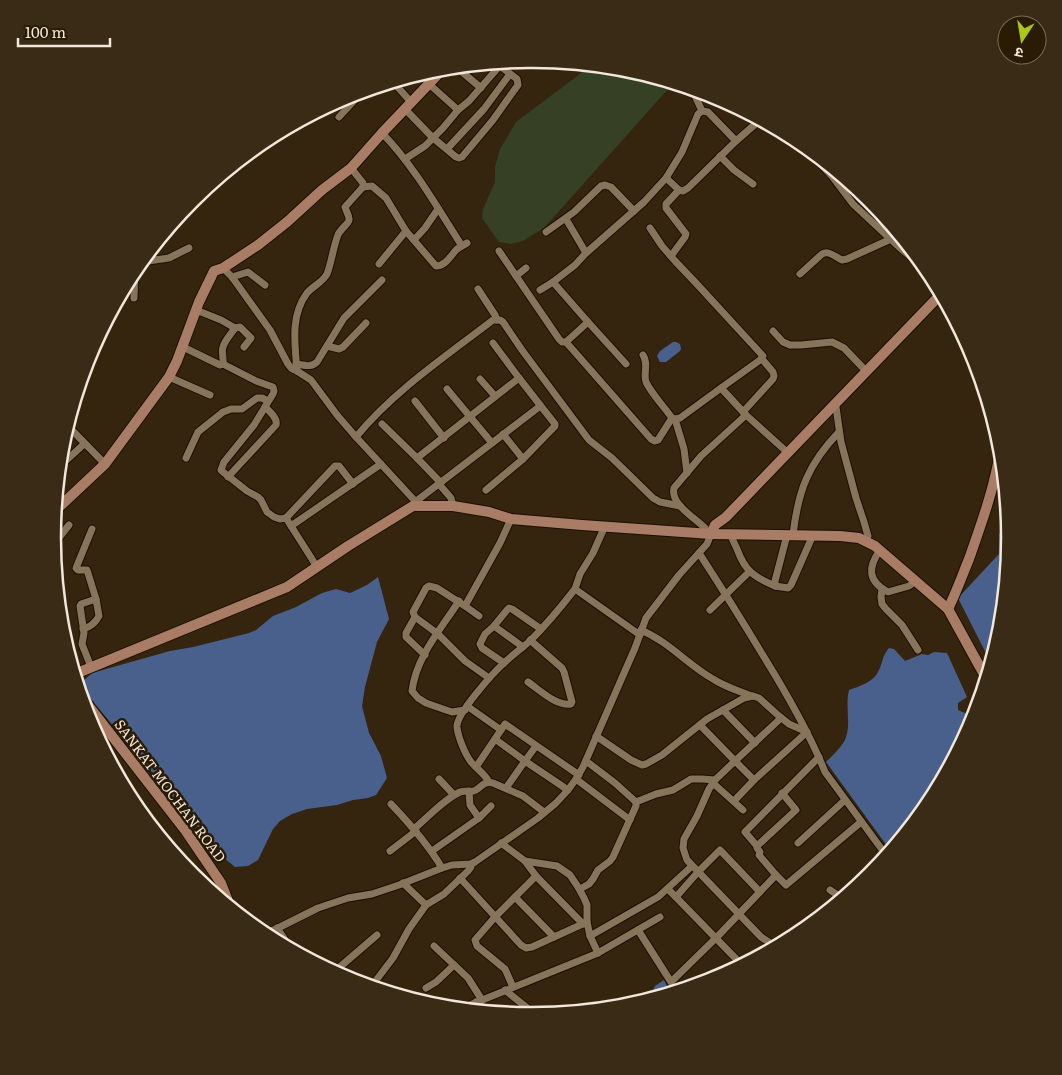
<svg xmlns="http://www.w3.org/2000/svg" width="1062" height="1075" viewBox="0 0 1062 1075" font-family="Literata,'Noto Sans Devanagari',serif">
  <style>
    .green { fill: #354025 }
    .water { fill: #48608b }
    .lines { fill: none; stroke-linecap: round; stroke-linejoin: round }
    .street-casing { stroke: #1c0e00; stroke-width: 9 }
    .secondary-casing { stroke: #1c0e00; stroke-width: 12 }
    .street { stroke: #86745b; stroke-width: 7 }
    .secondary { stroke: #a97d65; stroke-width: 10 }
    .labels { text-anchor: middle; stroke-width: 5; stroke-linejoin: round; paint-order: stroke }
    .street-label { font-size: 14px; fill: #f1e7da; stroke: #2a1b05 }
    .rim { fill: none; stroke: #f1e7da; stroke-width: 2.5 }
  </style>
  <rect width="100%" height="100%" fill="#35250e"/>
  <path class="green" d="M590,65l35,3 41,13 2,8 -124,139 -21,13 -12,3 -12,-2 -17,-24 1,-9 12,-27v-15l5,-18 16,-27 60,-45z"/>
  <g class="water">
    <path d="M673,342h3l4,2 1,5 -1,2 -14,11h-6l-3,-6 3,-5z"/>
    <path d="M1008,525l1,13 -9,93 -9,32 -33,-65 41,-44v-20z"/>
    <path d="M378,577l11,42 -12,23 -12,45 -3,19 7,27 12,23 6,22 -11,17 -8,3 -15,2 -16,5 -30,4 -15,5 -12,7 -7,8 -15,31 -10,6 -13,1 -11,-9 -145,-173 13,-12 78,-22 23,-4 56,-14 7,-3 17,-14 23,-9 26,-14 14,-4 14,4 17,-8z"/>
    <path d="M889,648l5,1 11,12 17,-7 6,1 6,-3 13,1 20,44 -9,6v7l16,7 -45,87 -39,46 -64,-88c6,-6 18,-17 20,-25 5,-14 -1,-31 3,-47 11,-4 25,-8 30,-20 5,-10 2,-12 10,-22z"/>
    <path d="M664,980l4,8 7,3 -25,8 5,-13z"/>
  </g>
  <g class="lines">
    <g class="street-casing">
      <g id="street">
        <path d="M455,66l26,22"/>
        <path d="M393,82l18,20"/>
        <path d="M429,84l29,26"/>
        <path d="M692,89l10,22"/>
        <path d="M405,109l27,28 24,20 3,1 3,-1 31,-37 17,-24 8,-11 -1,-6 -17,-13"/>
        <path d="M339,117l24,-26"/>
        <path d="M382,133c32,33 55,74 80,113"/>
        <path d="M798,140l33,35 22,29 46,43 31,26"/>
        <path d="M447,149l37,-40 26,-35"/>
        <path d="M720,156l14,14 19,14"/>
        <path d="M405,159l20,-13 18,-18 15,-18 11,-9 34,-39"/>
        <path d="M351,168l12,15v4l-18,20c1,4 4,8 4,12 1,4 -9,10 -11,16 -5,12 -6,26 -11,39 -4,8 -14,12 -20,19 -17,23 -12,51 -10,78l14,9 26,35 19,22 60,65"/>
        <path d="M666,178l13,12 4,1 5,-3 48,-47 24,-21"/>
        <path d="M363,187l9,-1 14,12 20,33 -27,33"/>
        <path d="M566,219l20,34"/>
        <path d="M650,228l12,18 13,15 20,21 68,74 -3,4 -39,28 25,27 41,37"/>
        <path d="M406,231l30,35c9,0 14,-9 20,-16 3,-3 8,-5 11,-7"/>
        <path d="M546,232l28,-20 27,-26 4,-1 6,2 23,24"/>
        <path d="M414,240l11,-12 13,-19"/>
        <path d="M499,251l60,88 3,3h4"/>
        <path d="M671,256l14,-19 1,-3 -20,-26v-4l13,-14"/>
        <path d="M141,262l28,-4 20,-10"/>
        <path d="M223,268l9,9 38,53 18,34 3,4 6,3"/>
        <path d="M800,274l22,-20c7,-4 13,3 20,6l5,-1 44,-20"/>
        <path d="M516,276l10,-8"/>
        <path d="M232,277l16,-5 17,13"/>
        <path d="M553,282l35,40"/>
        <path d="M478,289l17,26 2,5"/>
        <path d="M540,290l13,-8 22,-17 11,-12 58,-51 22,-24 16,-26 16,-38 4,-3 6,1 28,29"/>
        <path d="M134,298l1,-29"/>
        <path d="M196,310l25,10 14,8 5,-1 11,11 -7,9"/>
        <path d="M773,331l10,11 7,3h11l31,-3 12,6 22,23"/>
        <path d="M327,346l12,3 4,-2 23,-24"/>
        <path d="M183,347l37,18 3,-1c1,-6 -2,-12 0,-17 2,-7 8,-13 12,-19"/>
        <path d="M643,355c6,9 0,18 3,27 5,11 19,26 26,36l3,1 5,-1 41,-30"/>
        <path d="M223,364l33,17 17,6 1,4 -1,3 -19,31 -30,37 -3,8 2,2 24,19 11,6 3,3 6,12 7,5 6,2 6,-1"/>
        <path d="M296,364c8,1 15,4 21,-2l27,-44 38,-38"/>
        <path d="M626,364l-38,-42 -22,20 85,97 4,2 3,-1 14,-22"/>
        <path d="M169,377l41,18"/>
        <path d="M480,379l15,17"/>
        <path d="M447,389l45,54"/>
        <path d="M415,401l29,37"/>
        <path d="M834,404l2,3 5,35 15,56 8,24 4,14 -2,5"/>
        <path d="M743,412l30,-33 1,-3 -1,-4 -11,-13"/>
        <path d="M675,419l9,30 3,24"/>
        <path d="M382,424l35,34 24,25"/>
        <path d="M67,425l38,39"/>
        <path d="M503,434l20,25"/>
        <path d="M356,437c38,-46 90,-81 137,-117h7l3,2 19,28 67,90 23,18 41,40 7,4 20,4"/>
        <path d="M186,458l12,-26 25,-20 8,-3h11l15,-11h5l6,3"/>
        <path d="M417,458l102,-80"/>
        <path d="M59,467l25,-23"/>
        <path d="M228,477l48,-52c2,-7 -6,-13 -11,-18"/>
        <path d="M439,484l12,14 2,8"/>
        <path d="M486,490l37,-31 32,-33v-2l-15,-19"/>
        <path d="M414,504l5,-5 120,-92 1,-2 -21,-27 -26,-35"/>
        <path d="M291,526l90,-62"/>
        <path d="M705,528c-10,-10 -35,-24 -31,-40l27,-32 45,-41"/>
        <path d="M53,531c7,5 6,10 0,16"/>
        <path d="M731,534c1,6 4,10 6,15 8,22 17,28 38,37"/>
        <path d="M787,535l-12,46v5l13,2 3,-3 22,-50"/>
        <path d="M793,535c5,-44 15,-71 46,-103"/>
        <path d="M58,539l11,-14"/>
        <path d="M880,550c-12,17 -13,31 8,42l21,-6 7,-5"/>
        <path d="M699,553c22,34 44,69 65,104 23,37 45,75 61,115l61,83"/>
        <path d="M317,567l-31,-49 49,-52h4l14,18"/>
        <path d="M575,589l5,-15 13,-21 12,-27"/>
        <path d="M882,589l-1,8 1,7 4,5 16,16 16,25"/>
        <path d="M459,601c-18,28 -43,56 -47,90l6,7 8,5 17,6 9,3 13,-2"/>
        <path d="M465,606l-28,-18 -8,-2 -3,2 -13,24 2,5 23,17 27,27 24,17"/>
        <path d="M710,610l39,-38"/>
        <path d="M479,616l-14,-10 35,-63 11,-24"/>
        <path d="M415,617l-9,16v4l19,18"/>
        <path d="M494,626l29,21"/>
        <path d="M83,629c7,-2 13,-7 16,-13l-3,-17"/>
        <path d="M641,630c28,12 47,35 72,49 12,8 26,12 39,17"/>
        <path d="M504,663l-22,-15 -2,-4 5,-10 9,-8 13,-16 2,-2 3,1 29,20"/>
        <path d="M91,667l-9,-23 2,-11 -4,-27 1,-2 15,-5 -9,-29h-9l-2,-2 16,-39"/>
        <path d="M528,682c13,9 28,24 43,22l1,-2 -8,-30 -2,-4 -32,-28"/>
        <path d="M467,706l34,24 4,-6 74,51"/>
        <path d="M723,710l32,33"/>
        <path d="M700,725l35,36 46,-43"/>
        <path d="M596,736l35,24 11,5 4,-1 16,-9 45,-36 37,-21 9,-2 6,2 20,18 10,8 18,8 -53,48 -19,-19 -20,19 -13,-1h-11l-18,11 -17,4 -20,8"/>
        <path d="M495,739l30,22 -19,27"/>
        <path d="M536,746l-11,15 43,29"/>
        <path d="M476,767l25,-37"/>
        <path d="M439,779l15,16"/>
        <path d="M576,779l54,41"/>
        <path d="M715,780l-6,9 -12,27 -13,23 -1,9 4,12 74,77 15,10"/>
        <path d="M489,782c-4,-8 -12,-13 -18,-20 -6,-8 -13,-25 -14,-35 -1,-13 36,-54 47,-64 8,-8 17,-14 26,-22 16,-16 31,-34 45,-52l65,46"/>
        <path d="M713,783l30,27"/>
        <path d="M734,801l20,-21"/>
        <path d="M391,804c19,20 37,40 51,64"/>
        <path d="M479,818l12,-12"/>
        <path d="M414,829c14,-12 29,-29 46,-37 5,-2 11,1 16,-2 7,-4 7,-9 17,-7l30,13 21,16"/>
        <path d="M501,843l24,18 32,5 13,9 8,12 6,11 3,7v17l3,14 8,17"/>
        <path d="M798,843l47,-43"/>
        <path d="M757,846l39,-36 -14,-17"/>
        <path d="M390,851l26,-20"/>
        <path d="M432,851l47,-33 -9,-13 -1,-14"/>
        <path d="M525,861l11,15 47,48"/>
        <path d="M776,875l-17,-20 1,-3 -3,-4v-2l-12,-14 74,-75"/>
        <path d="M460,878l61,67 5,3 6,-1 55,-25"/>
        <path d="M403,883l23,22"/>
        <path d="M580,889l9,-5 4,-5 5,-9 12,-9 3,-4 23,-51v-4l-21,-19 -29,-22"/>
        <path d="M668,889l74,76"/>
        <path d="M830,890l12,8"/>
        <path d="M515,897l39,40"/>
        <path d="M676,897l22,-25 22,-22 40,42"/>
        <path d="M277,928l14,21"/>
        <path d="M638,930l33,52 47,-46 58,-61 10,10 75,-63"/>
        <path d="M262,933l12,-3 44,-22 30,-10 24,-4 27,-9 43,-17 10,-3 19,-1 4,-2 63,-44 18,-15 12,-13 8,-11 7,-12 52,-119 11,-30 33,-43 28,-31 4,-10"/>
        <path d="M590,936l68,-39 34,-31"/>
        <path d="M434,946l34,32 14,22"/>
        <path d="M334,972l43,-37"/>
        <path d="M371,987l22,-29 16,-29 17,-24 18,-11 24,-23 3,-4v-3"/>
        <path d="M513,987l-8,-18 -28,-23 -2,-6 20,-23 41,-41"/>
        <path d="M426,988l10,-6 18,-17"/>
        <path d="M505,990l31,25"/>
        <path d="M476,1002l12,10"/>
        <path d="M460,1009l138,-56 62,-36"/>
      </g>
    </g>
    <g class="secondary-casing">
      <g id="secondary">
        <path d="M55,511l50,-47 64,-87 8,-16 22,-59 15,-31 9,-3 35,-23 29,-23 35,-32 29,-22 31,-35 62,-65"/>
        <path d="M711,534l4,-9 11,-8 215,-223"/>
        <path d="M948,609c8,-16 14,-33 21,-50 13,-37 26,-73 32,-112"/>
        <path d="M75,674l212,-87 61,-41 65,-40h40l36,6 22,7 71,6 129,9 129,2 19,2 16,8 73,63 38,69"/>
        <path d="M81,696l104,134 36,53 9,23"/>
      </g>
    </g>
    <use href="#street" class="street"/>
    <use href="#secondary" class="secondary"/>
  </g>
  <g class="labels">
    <g class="street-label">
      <text transform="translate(170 791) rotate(53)" y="5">SANKAT MOCHAN ROAD</text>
    </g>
  </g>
  <path d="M0 0H1062V1075H0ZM530 68H532A469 469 0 0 1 1001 537V538A469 469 0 0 1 532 1007H530A469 469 0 0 1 61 538V537A469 469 0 0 1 530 68Z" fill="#3a2b16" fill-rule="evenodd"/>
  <path class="rim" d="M530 68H532A469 469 0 0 1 1001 537V538A469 469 0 0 1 532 1007H530A469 469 0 0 1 61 538V537A469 469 0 0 1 530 68Z"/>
  <g transform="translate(1022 40) rotate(192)"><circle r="24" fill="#2a1b05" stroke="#7a6d5a"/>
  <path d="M0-4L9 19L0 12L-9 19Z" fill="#aac718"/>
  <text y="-8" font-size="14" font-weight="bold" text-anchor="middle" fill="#f1e7da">उ</text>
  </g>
  <path d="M18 38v8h92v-8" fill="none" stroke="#f1e7da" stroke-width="2.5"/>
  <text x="25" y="38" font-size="15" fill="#f1e7da" stroke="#2a1b05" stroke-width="4" paint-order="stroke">100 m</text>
</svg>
